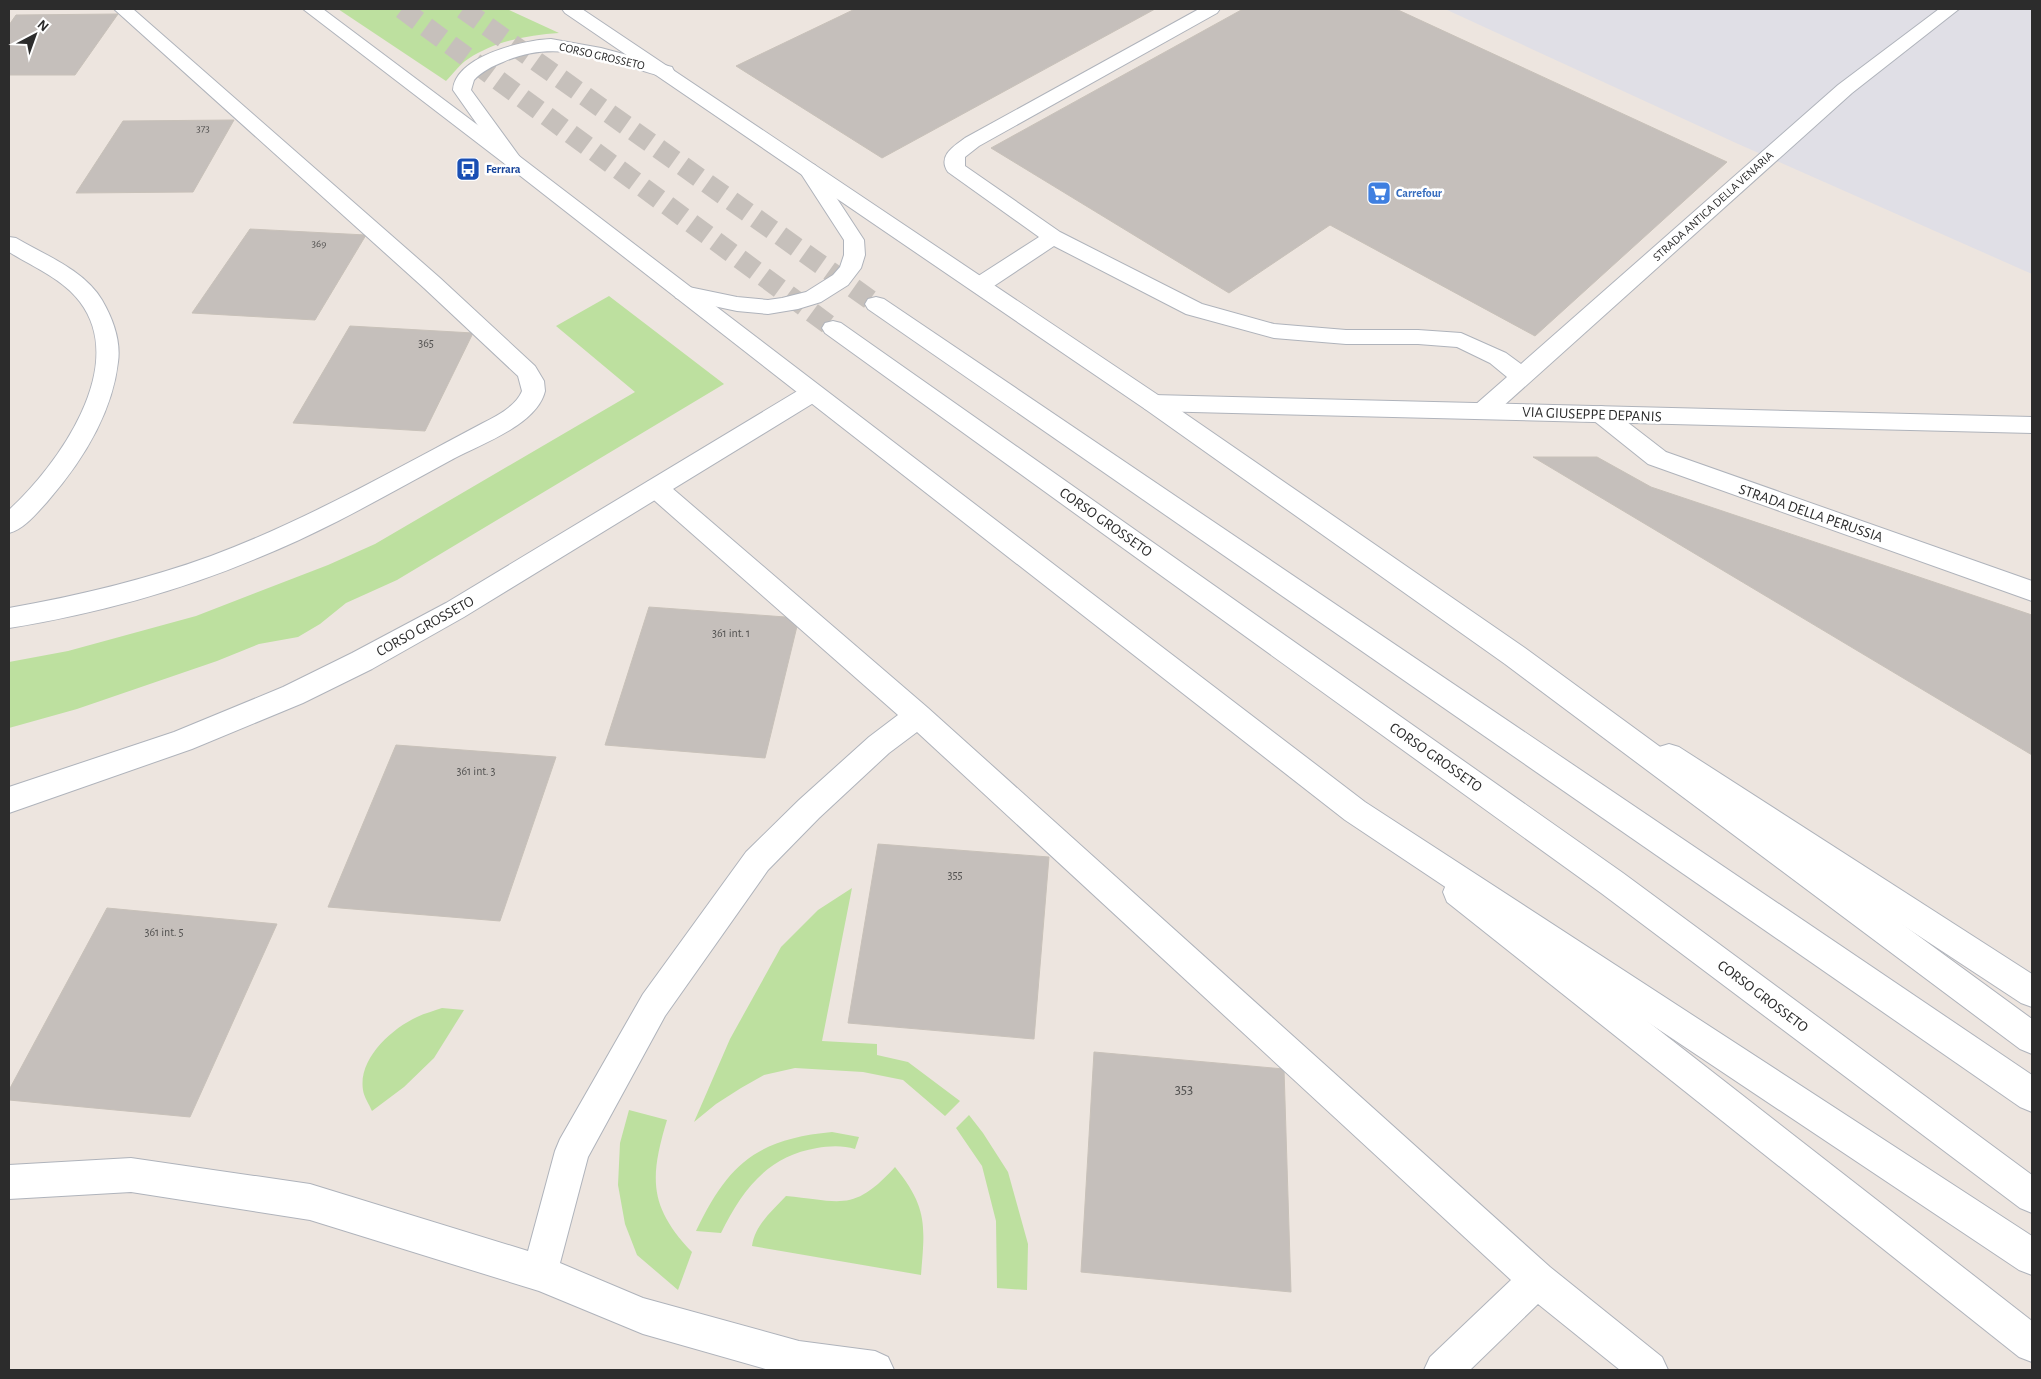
<svg xmlns="http://www.w3.org/2000/svg" width="2041" height="1379" viewBox="0 0 2041 1379" font-family="'Alegreya Sans',sans-serif">
  <style>
    .industrial { fill: #e0dfe6 }
    .green { fill: #bde09f }
    .building { fill: #c5bfbb; stroke: #c8c1b9 }
    .lines { fill: none; stroke-linecap: round; stroke-linejoin: round }
    .secondary-tunnel { stroke: #c6c0bb; stroke-width: 20; stroke-dasharray: 20 10; stroke-linecap: butt }
    .lane-casing { stroke: #afb3bb; stroke-width: 2 }
    .street-casing { stroke: #afb3bb; stroke-width: 2 }
    .secondary-casing { stroke: #afb3bb; stroke-width: 2 }
    .lane { fill: #fff; fill-rule: evenodd }
    .street { fill: #fff; fill-rule: evenodd }
    .secondary { fill: #fff; fill-rule: evenodd }
    .labels { text-anchor: middle; stroke-width: 5; stroke-linejoin: round; paint-order: stroke }
    .far-number-label { font-size: 11px; fill: #525150 }
    .far-street-label { font-size: 12px; fill: #2c2c2c; stroke: #fff }
    .far-transit-label { font-size: 12px; font-weight: bold; fill: #164399; stroke: #fff; text-anchor: start }
    .far-shop-label { font-size: 12px; font-weight: bold; fill: #366cbe; stroke: #fff; text-anchor: start }
    .number-label { font-size: 12px; fill: #525150 }
    .street-label { font-size: 15px; fill: #2c2c2c; stroke: #fff }
    .near-number-label { font-size: 15px; fill: #525150 }
  </style>
  <rect width="100%" height="100%" fill="#ede5df"/>
  <path class="industrial" d="M1445,9h587v265l-296,-131z"/>
  <g class="green">
    <path d="M338,9h169l52,24c-31,2 -64,8 -91,26 -8,5 -15,15 -22,22z"/>
    <path d="M609,296l115,88 -327,196 -51,23 -26,21 -22,13 -39,7 -42,17 -140,48 -68,19v-66l59,-11 128,-35 132,-51 47,-21 260,-152 -79,-66z"/>
    <path d="M852,888l-30,153 55,3v11l31,7 52,39 -15,15 -42,-36 -40,-8 -68,-4 -31,7 -23,13 -25,16 -22,18 36,-83 51,-92 37,-37z"/>
    <path d="M442,1008l22,2 -30,48 -30,29 -32,24c-3,-7 -8,-14 -9,-21 -5,-31 28,-61 54,-73 8,-4 17,-6 25,-9z"/>
    <path d="M629,1110l38,10c-17,57 -19,86 25,132l-14,38 -41,-35 -12,-31 -7,-39 2,-42z"/>
    <path d="M969,1115l14,18 25,39 20,72 -1,46 -30,-2 -1,-67 -14,-55 -26,-38z"/>
    <path d="M832,1132l27,5 -4,12c-12,-4 -27,-3 -38,-1 -50,8 -75,43 -96,85l-25,-2c32,-67 61,-92 136,-99z"/>
    <path d="M895,1167c33,41 30,58 26,108l-169,-29c3,-21 20,-35 34,-50 55,5 67,17 109,-29z"/>
  </g>
  <g class="building">
    <path d="M855,9h300l-273,149 -146,-92z"/>
    <path d="M1243,9h153l331,153 -192,174 -205,-111 -101,68 -238,-145z"/>
    <path d="M118,14l-43,61h-66v-50l7,-10z"/>
    <path d="M234,120l-41,72 -117,1 47,-72z"/>
    <path d="M250,229l116,6 -51,85 -123,-7z"/>
    <path d="M350,326l123,7 -48,98 -132,-8z"/>
    <path d="M1533,457h64l54,30 381,128v140z"/>
    <path d="M649,607l150,11 -34,140 -160,-13z"/>
    <path d="M396,745l160,12 -56,164 -172,-14z"/>
    <path d="M878,844l171,13 -15,182 -186,-16z"/>
    <path d="M107,908l170,16 -87,193 -181,-17v-10z"/>
    <path d="M1094,1052l190,17 7,223 -210,-20z"/>
  </g>
  <g class="lines">
    <g class="secondary-tunnel">
      <path d="M402,9l431,319"/>
      <path d="M463,9l413,295"/>
    </g>
    <g class="lane-casing">
      <g id="lane">
        <path d="M114,9h19l307,269 95,88 9,15 1,10c-8,34 -64,53 -92,68 -63,34 -126,71 -193,98 -80,34 -165,57 -251,71v-20c68,-12 136,-28 202,-52 94,-35 183,-86 272,-133 14,-7 33,-17 39,-32l-4,-15 -94,-88z"/>
        <path d="M1199,9h21l-3,4 -238,133 -14,11v9l95,66 142,72 72,20 72,6h72l43,3 45,20 15,11 317,-279 101,-76h20l-107,84 -361,324 -8,2 -8,-2 -4,-6 4,-6 32,-28 -17,-14 -33,-16 -39,-3h-72l-72,-6 -88,-24 -132,-68 -66,44 -8,2 -8,-2 -3,-5 3,-5 67,-43 -91,-65c-11,-16 6,-26 17,-34z"/>
        <path d="M1601,406l8,2 57,44 366,129v20l-384,-137 -55,-44 -4,-6 4,-6z"/>
        <path d="M656,479l9,3 263,226 622,559 112,90 6,13h-48l-82,-66 -68,66h-46l6,-13 81,-77 -594,-548 -28,21 -70,65 -51,52 -103,146 -77,141 -28,106 83,35 156,43 76,10 13,6 6,13h-125l-126,-36 -104,-43 -229,-71 -179,-28 -122,7v-34l122,-7 179,26 218,67 27,-100 5,-12 83,-145 103,-142 53,-52 70,-63 29,-22 -251,-221 -3,-6 3,-6z"/>
      </g>
    </g>
    <g class="street-casing">
      <g id="street">
        <path d="M551,39l50,9 71,19 2,4 -2,4 -7,2c-55,-14 -106,-41 -162,-15 -10,4 -21,9 -29,18l-3,10 51,70 -3,4 -7,2 -7,-2 -52,-74c2,-34 71,-50 98,-51z"/>
        <path d="M808,163l7,2 49,75 1,15 -4,13 -13,17 -27,17 -23,7 -30,5 -31,-3 -61,-13 -3,-5 3,-5 8,-2 53,11 31,3 14,-2 24,-6 27,-17 7,-8 4,-12v-15l-46,-71 3,-4z"/>
        <path d="M9,237l7,1c29,17 68,32 86,62 11,19 19,41 16,62 -6,53 -37,101 -71,140 -11,12 -23,27 -38,31v-23c48,-44 120,-143 71,-208 -17,-23 -47,-35 -71,-50z"/>
        <path d="M812,385l8,2 4,6 -4,6 -356,218 -92,52 -69,34 -111,46 -183,64v-26l165,-55 109,-45 69,-34 94,-50 358,-216z"/>
        <path d="M1153,395l879,22v16l-879,-22 -8,-2 -4,-6 4,-6z"/>
        <path d="M1669,744l10,3 353,227v33l-11,-4 -362,-238 -4,-9 4,-9z"/>
        <path d="M1458,878l11,4 563,439v41l-13,-5 -572,-455 -4,-10 4,-10z"/>
      </g>
    </g>
    <g class="secondary-casing">
      <g id="secondary">
        <path d="M303,9h20l196,147 846,646 667,434v39l-13,-5 -674,-450 -840,-656z"/>
        <path d="M562,9h20l579,388 364,251 507,371v35l-12,-5 -515,-385 -360,-255 -580,-396z"/>
        <path d="M876,297l8,2 1148,776v37l-12,-5 -1152,-798 -3,-5 3,-5z"/>
        <path d="M833,321l8,2 782,550 409,302v38l-12,-5 -419,-315 -776,-560 -3,-5 3,-5z"/>
      </g>
    </g>
    <use href="#lane" class="lane"/>
    <use href="#street" class="street"/>
    <use href="#secondary" class="secondary"/>
  </g>
  <defs>
    <g id="bus-square" transform="scale(1.25)"><rect x="-9" y="-9" width="18" height="18" rx="4" fill="#1a4fb4" stroke="#fff"/><path d="M-5-6H5V4H4V6H2V4H-2V6H-4V4H-5ZM-3.5-4V0h7V-4ZM-3.5 1.2v1.5H-2V1.2ZM2 1.2v1.5H3.5V1.2Z" fill="#fff"/></g>
    <g id="supermarket-square" transform="scale(1.25)"><rect x="-9" y="-9" width="18" height="18" rx="4" fill="#3f7fe0" stroke="#fff"/><path d="M-6-5.5h2.5l.6 2H6L4.5 2H-2.5L-4.4-4H-6ZM-1.5 3.2a1.3 1.3 0 1 0 .1 0ZM3 3.2a1.3 1.3 0 1 0 .1 0Z" fill="#fff"/></g>
  </defs>
  <g fill-rule="evenodd">
    <use href="#bus-square" x="468" y="169"/>
    <use href="#supermarket-square" x="1379" y="193"/>
  </g>
  <g class="labels">
    <g class="far-number-label">
      <text x="203" y="132">373</text>
      <text x="319" y="247">369</text>
    </g>
    <g class="far-street-label">
      <text transform="translate(602 56) rotate(13)" y="4">CORSO GROSSETO</text>
      <text transform="translate(1713 206) rotate(-42)" y="4">STRADA ANTICA DELLA VENARIA</text>
    </g>
    <g class="far-transit-label">
      <text x="486" y="173">Ferrara</text>
    </g>
    <g class="far-shop-label">
      <text x="1396" y="197">Carrefour</text>
    </g>
    <g class="number-label">
      <text x="426" y="347">365</text>
      <text x="731" y="637">361 int. 1</text>
      <text x="476" y="775">361 int. 3</text>
      <text x="955" y="879">355</text>
      <text x="164" y="936">361 int. 5</text>
    </g>
    <g class="street-label">
      <text transform="translate(1592 414) rotate(2)" y="5">VIA GIUSEPPE DEPANIS</text>
      <text transform="translate(1811 513) rotate(19)" y="5">STRADA DELLA PERUSSIA</text>
      <text transform="translate(1106 522) rotate(35)" y="5">CORSO GROSSETO</text>
      <text transform="translate(425 626) rotate(-29)" y="5">CORSO GROSSETO</text>
      <text transform="translate(1436 757) rotate(35)" y="5">CORSO GROSSETO</text>
      <text transform="translate(1763 996) rotate(37)" y="5">CORSO GROSSETO</text>
    </g>
    <g class="near-number-label">
      <text x="1184" y="1094">353</text>
    </g>
  </g>
  <rect width="2041" height="1379" fill="none" stroke="#2c2c2c" stroke-width="20"/>
  <g transform="translate(35 35) rotate(41)" stroke="#ffffff" stroke-width="4" paint-order="stroke">
  <path d="M0-4L9 19L0 12L-9 19Z" fill="#2c2c2c"/>
  <text y="-8" font-size="14" font-weight="bold" text-anchor="middle" fill="#2c2c2c">N</text>
  </g>
</svg>
